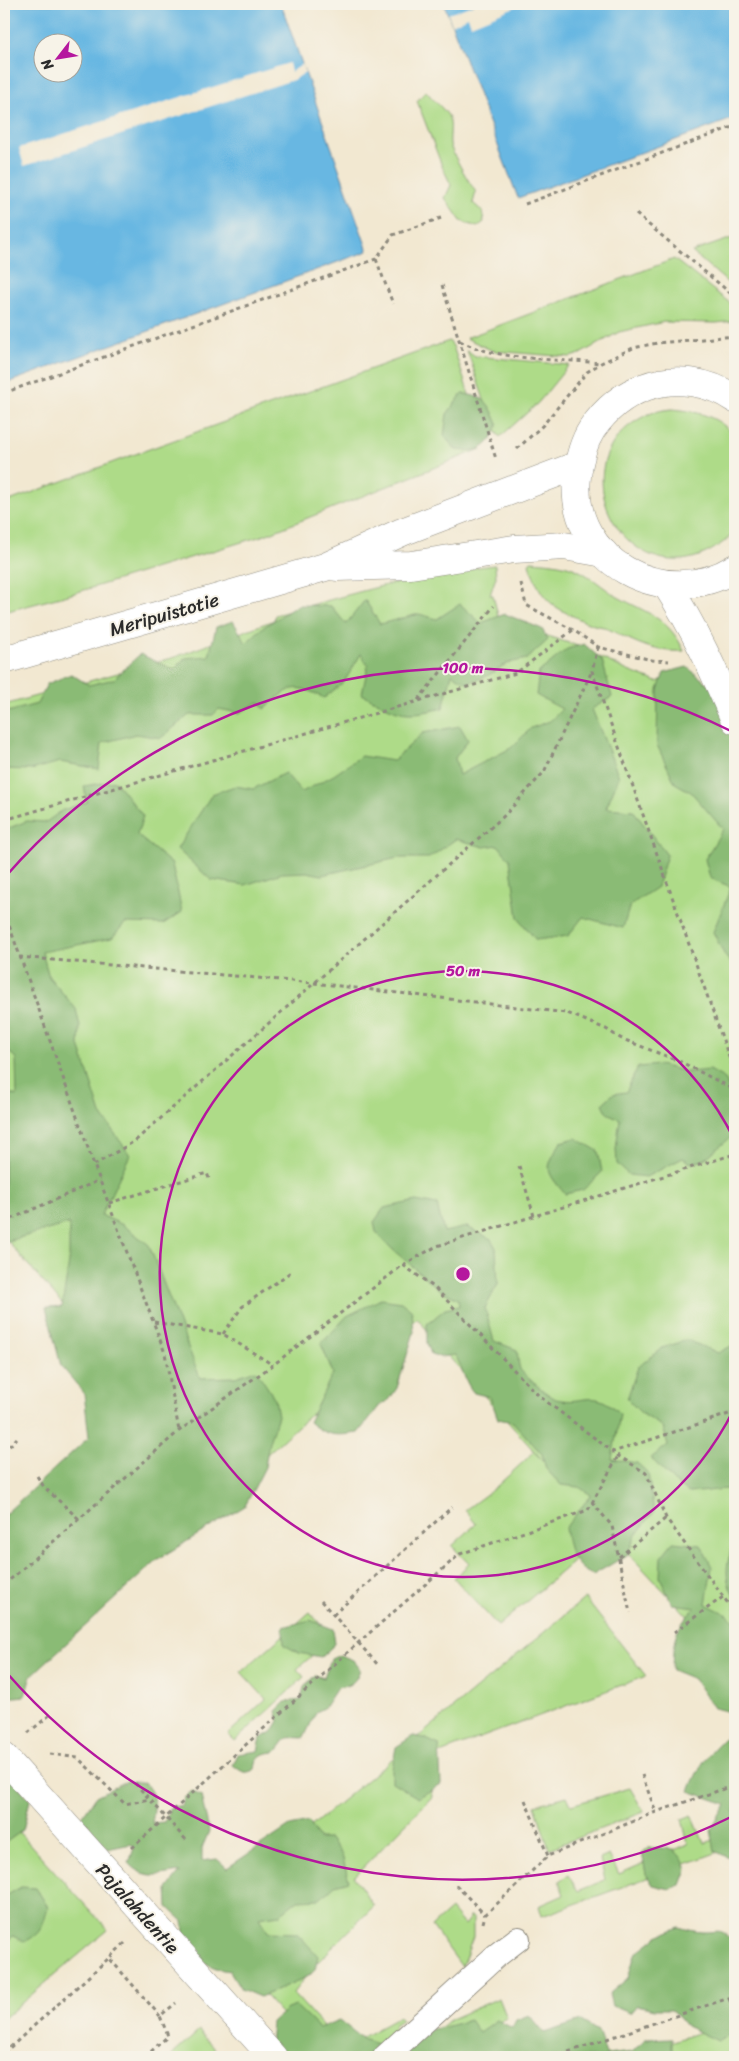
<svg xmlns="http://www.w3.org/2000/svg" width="739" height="2061" viewBox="0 0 739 2061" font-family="Sriracha,sans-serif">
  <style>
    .green { fill: #aedb88; stroke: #6c835a }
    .forest { fill: #8abb74; stroke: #5a7350 }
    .water { fill: #67b7e2; stroke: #497186; fill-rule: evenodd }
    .pier { fill: #f2e8d1 }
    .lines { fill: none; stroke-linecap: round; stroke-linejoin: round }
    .service-casing { stroke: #8e8a7e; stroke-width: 26 }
    .minor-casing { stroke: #8e8a7e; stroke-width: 29 }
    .tertiary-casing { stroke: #8e8a7e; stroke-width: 29 }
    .secondary-casing { stroke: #8e8a7e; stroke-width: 29 }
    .path { stroke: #8e8a7e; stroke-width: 3; stroke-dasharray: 4 4; stroke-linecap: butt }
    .service { stroke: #fff; stroke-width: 24 }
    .minor { stroke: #fff; stroke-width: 28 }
    .tertiary { stroke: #fff; stroke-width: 28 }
    .secondary { stroke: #fff; stroke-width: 28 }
    .ring { fill: none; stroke: #b5179e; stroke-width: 2.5 }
    .labels { text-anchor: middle; stroke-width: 4; stroke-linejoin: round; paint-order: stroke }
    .street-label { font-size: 19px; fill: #2b2b2b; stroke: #f7f3e8 }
    .centre { fill: #b5179e; stroke: #f7f3e8; stroke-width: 2.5 }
    .ring-label { font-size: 15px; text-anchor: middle; font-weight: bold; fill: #b5179e; stroke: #f7f3e8; stroke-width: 4; stroke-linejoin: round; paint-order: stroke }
  </style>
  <rect width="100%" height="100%" fill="#f7f3e8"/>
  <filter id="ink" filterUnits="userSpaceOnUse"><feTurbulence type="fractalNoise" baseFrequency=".02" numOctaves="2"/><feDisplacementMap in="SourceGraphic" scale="10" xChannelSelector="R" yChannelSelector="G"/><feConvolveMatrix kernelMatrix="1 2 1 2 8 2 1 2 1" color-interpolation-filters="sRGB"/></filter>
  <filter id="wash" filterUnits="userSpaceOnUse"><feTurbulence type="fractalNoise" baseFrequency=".0096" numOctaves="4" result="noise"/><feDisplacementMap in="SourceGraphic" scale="20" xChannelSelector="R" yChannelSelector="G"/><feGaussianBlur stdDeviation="1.12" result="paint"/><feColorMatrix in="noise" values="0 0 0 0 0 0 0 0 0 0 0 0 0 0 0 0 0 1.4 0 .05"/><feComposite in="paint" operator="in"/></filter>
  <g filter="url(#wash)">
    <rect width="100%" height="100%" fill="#f2e8d1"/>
    <g class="green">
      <path d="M426,91c6,8 15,15 21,23 6,8 2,21 3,30 1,8 20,40 26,48l-3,11 9,8 2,11 -7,5 -16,-6 -16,-23 6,-13 -9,-19 -25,-65z"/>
      <path d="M735,237v52l-43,-37z"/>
      <path d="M674,259l61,48v14l-19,2 -52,-1 -45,10 -39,22 -10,3 -77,-6 -27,-13z"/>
      <path d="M449,341l4,5 30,91 -2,12 -216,86 -197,60 -64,17v-109l126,-47z"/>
      <path d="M467,350l8,6 94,9 -31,38 -38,34 -6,-8z"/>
      <path d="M672,409c24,2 48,7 63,28v95c-94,93 -194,-70 -86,-118 7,-3 15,-4 23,-5z"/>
      <path d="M531,561c14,1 29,2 42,7 16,6 30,20 45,29 29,16 51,21 66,54 -34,2 -50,-10 -80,-24 -9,-1 -17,-4 -25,-8 -33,-15 -38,-22 -50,-55z"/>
      <path d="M495,565l1,12 -6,18h3l6,25 76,25 53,26 29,11 17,-8 61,80v912l-127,-134 -110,94 -44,-48 15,-14 -17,-18 24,-22 -11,-14 31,-23 38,-35 12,12 -96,-106 -33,-40 -413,375 141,-294 -141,-162v-532l171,-48 99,-37 1,-5c73,-20 145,-42 220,-50z"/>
      <path d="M585,1598l61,78 -217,81 3,40 -78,80 20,29 -61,61 -20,26 50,55 56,-31 3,3 -7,4 -2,5 6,4 -25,24h-54l-139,-156 24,14z"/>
      <path d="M310,1612l22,26 -35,31 7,8 -69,64 -7,-7 38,-35 -25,-27z"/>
      <path d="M630,1788l14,24 -95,37 -14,-44 32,-9 4,9z"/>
      <path d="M692,1815l12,28 31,-9v12l-193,70 -3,-10 25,-11 -5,-14 9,-6 10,16 27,-11 -5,-21 9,-4 10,19 69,-30 -6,-25z"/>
      <path d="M4,1816l104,114 -104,88z"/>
      <path d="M451,1909l13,16 7,-9 2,2v19l-11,30 -30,-41z"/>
      <path d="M499,1998l8,20 -71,39h-30l45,-38z"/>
      <path d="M735,2020v37h-108z"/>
      <path d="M199,2031l16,18 -6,8h-39z"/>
    </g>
    <g class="forest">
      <path d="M462,394c24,2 27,9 36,30 -8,23 -17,29 -42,26l-12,-14 3,-22z"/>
      <path d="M365,600l15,24 39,-10 18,5 23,-15 21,19 24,-9 37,15 6,11 -21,19 -19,4 -21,13 -19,7 -16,-9 -9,34c-42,10 -44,5 -81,-14l6,-28 -7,-12 -17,28 -20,16c-33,-17 -33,-10 -60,11l-5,-7 -20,11 -20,-4 -6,6h-24l-28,23 -25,-4 -34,9 -3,26 -39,-7 -29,8 -27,-1v-56l33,-9 10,-20 24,-10 18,11 25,-6 26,-25 34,16 11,-12 24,-2 7,-29 17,-6 13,22 16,-15 36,-23 33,1 15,18z"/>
      <path d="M584,644l18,16 10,37 -20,12 27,68 -13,31 27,2 34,45 -10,32 -27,18 -7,23 -40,-11 -15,19 -32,4 -18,-22 -8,-58 -12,-15 -14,2 -28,-8 -27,19h-31l-76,17 -15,-3 -25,1 -37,12 -34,-5 -34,-31 35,-55 23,-8 18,3 32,-16 17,19 32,-17 27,-19 32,5 30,-28 37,-7 8,14 -13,18 4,17 52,-27 20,-20 19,-7 12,-12 -26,-14 3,-23 28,-23z"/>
      <path d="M687,667l25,20 23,8v273l-10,-12 -12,-24 18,-45 -21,-9 -5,-19 18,-30 -32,-37 -16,-9 -18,-38 1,-55 6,-17z"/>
      <path d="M115,781l28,35 -6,19 35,29 10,48 -19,12 -38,-1 -13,15 -70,14 7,25 27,32 4,18 -1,18 22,69 29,41 -29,60 22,10 26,20 51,133 35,-1 21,-7 19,29 3,17 -9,26 -4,25 -20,39 -87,53 -127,117 -6,20 -21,2v-183l85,-78 -5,-44 -23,-27 -15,-58 16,-1 7,-45v-38l-65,18v-151l13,5 -1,-38 -12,-10v-218l23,-9 19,1 17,-12 24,-8 -3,-16z"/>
      <path d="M659,1065l29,7 22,-2 15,9 10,23v32l-33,27 -11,2 -8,-5 -37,19 -17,-2 -12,-11 -1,-16 4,-29 -13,-6 -4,-10 10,-9 13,-2 12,-25z"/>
      <path d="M576,1138l22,13 4,21 -19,18 -18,4c-21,-25 -20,-25 -4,-52z"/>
      <path d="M416,1201l21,4 7,27 23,-5 24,12 5,9 2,36 -13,24 9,33 23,9c1,5 1,14 3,19 3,6 30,28 36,30 29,7 37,-13 64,15l-8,45 25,4 11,10 6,39 -18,23 -9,20 -34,20c-21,-8 -25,-27 -28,-47l26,-33 -12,-8 -18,-2 -15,-16 -4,-15 -29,-32 -15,-3 -8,-22 -16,-4c-10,-11 -11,-25 -19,-38l-14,2 -10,-3 -4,-11v-19l18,-15 14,-3 -1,-7 -18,-9 -48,-41 -16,-17 -2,-10 10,-14z"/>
      <path d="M381,1299l20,3 11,9 2,21 -17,56 -8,12 -8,4 -23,29c-22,3 -31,4 -49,-11l24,-49 -12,-29 26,-28z"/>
      <path d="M687,1340l31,13 17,-9v148l-9,-3 -37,4 -15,-11 -23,-24 17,-13 -5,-18 -22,-14 -14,-14 11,-32 24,-19z"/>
      <path d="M735,1541v57c-12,-20 -9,-37 0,-57z"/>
      <path d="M673,1542l28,3 11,22 -6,37 22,11 7,7v88l-5,2 -16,-4 -20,-29 -22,-9c1,-30 2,-41 24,-63l-24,-3 -12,-27 1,-20z"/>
      <path d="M310,1620l23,9 2,15 -14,13 -22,-4 -15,-8 -1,-18z"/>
      <path d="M340,1655l13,5 7,9c-4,14 -10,17 -23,19l-13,20 -8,4 -12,26c-22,-1 -15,-1 -28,14 -14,1 -19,3 -21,17 -10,6 -13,3 -22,-4l5,-11 20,-3 3,-13 12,-7 6,-10 -3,-10 9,-9 16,-2 3,-13 11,-12 9,3 7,-19z"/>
      <path d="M733,1730h2v125l-6,3 -14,-7 -4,-21 15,-26 -37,-13c11,-28 22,-42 44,-61z"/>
      <path d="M413,1736l11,2 15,7 2,39 -23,14 -26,-16v-13l4,-22z"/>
      <path d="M4,1768l26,32 -7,30 -18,13z"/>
      <path d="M127,1781l18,2c12,15 10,22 7,40l12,-1 6,-14 12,-3 2,-7 8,-7 9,5 8,35 -7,17v13l15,-2 10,9 63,-42 19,-4 10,17h11l12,16 7,26 -14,4 -15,14 -22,1 -19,15 -20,3 9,14 29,1 21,23 -3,14 -6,6 -49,21 -19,-8 -11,-18c-20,-2 -30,-11 -45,-24l-2,-26 -15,-14 -1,-18 13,-17c-22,3 -35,8 -51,-9l5,-15 -3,-4 -24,5 -25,-32 14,-21z"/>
      <path d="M648,1848c23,0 29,-2 39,21l-6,16 -11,4 -17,-4 -7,-11 -4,-21z"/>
      <path d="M21,1887l15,1 12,19c-6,19 -5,26 -24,35l-11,-6 -9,8v-47z"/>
      <path d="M679,1927c7,2 16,5 24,5 20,0 16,-5 32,11v91l-17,7 -32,-15 -14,-17h-17l-18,-4 -7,8 -18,-7 -3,-12 19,-16 7,-24 23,-18z"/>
      <path d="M296,2006l23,22 20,-8 24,19 22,8 40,-17 20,-3 25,-7 9,13 18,-13 15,8 4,-8 13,-5 15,18 37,-12 17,10 8,24 26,-3 13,-13 27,-1v19h-391l-11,-10 2,-25 15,-13z"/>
    </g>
    <g class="water">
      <path d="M4,4h277l87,247 -364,133zM42,42h30v30h-30z"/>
      <path d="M444,4h291v114l-217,80z"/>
    </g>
    <g class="pier">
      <path d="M475,4h47l-51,21 -3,-8 -16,8 -4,-11z"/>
      <path d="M289,63l2,9 12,-8 2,9 -12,7 -269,86 -5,-18z"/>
    </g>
  </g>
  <g filter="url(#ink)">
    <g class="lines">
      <g class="service-casing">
        <path id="service" d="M385,2057l111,-101 22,-17"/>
      </g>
      <g class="minor-casing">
        <path id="minor" d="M4,1757l269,300"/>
      </g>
      <g class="tertiary-casing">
        <path id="tertiary" d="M666,584c28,43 49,89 69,136"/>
      </g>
      <g class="secondary-casing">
        <g id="secondary">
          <path d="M735,399c-26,-18 -61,-23 -90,-12 -23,8 -39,22 -53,42 -9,14 -13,30 -15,47 -9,86 88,136 158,92"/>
          <path d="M337,567l74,-2 103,-16 50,-3 40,7"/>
          <path d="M4,660l321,-93 77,-35 176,-67"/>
        </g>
      </g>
      <g class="path">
        <path d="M525,204l210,-78"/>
        <path d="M636,214l99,83"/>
        <path d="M376,259l17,45"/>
        <path d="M442,285l54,174"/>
        <path d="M460,341c38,20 98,18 141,22"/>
        <path d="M4,393l372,-134 17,-24 48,-17"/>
        <path d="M517,449l26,-24 44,-53 14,-9 32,-15 24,-5 78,-7"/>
        <path d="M521,583l5,22 47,25 25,17 54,13 17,1"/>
        <path d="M598,647l-6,24 143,403"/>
        <path d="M418,700l76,-94"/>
        <path d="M4,820l512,-147 57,-43"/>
        <path d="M4,911l90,254 71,188 14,78"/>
        <path d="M19,957l295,26 253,30 39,16 14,9 61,24 54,28"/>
        <path d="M94,1165l41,-24 370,-326 39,-43 48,-101"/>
        <path d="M519,1166l15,50"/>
        <path d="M109,1203l98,-30 3,8"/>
        <path d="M4,1222l96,-42"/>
        <path d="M403,1265l32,23 104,108 74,56 122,-40"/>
        <path d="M154,1322l69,12 50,31"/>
        <path d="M223,1334l19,-27 50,-36"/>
        <path d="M4,1452l13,-14"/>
        <path d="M617,1455l29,18 20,45 69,95"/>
        <path d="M37,1476l7,11 35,32"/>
        <path d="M592,1502l20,24 18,87"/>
        <path d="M619,1557l47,-39"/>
        <path d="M4,1585l175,-154 94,-66 130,-100 34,-19 298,-92"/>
        <path d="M321,1601l58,65"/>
        <path d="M333,1615l119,-108"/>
        <path d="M674,1632l49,-35"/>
        <path d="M4,1676l2,40"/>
        <path d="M28,1733l23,-19"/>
        <path d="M50,1754l28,4 47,46 25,-5"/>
        <path d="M642,1775l14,37"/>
        <path d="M135,1783l52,58"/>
        <path d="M525,1800l23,56"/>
        <path d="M132,1848l226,-205 102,-89 128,-44 30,-54"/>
        <path d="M456,1885l29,30"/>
        <path d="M483,1923l2,-8 63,-59 108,-44 79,-27"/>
        <path d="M125,1943l-16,15 51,58"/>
        <path d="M729,1998l6,17"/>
        <path d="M4,2053l105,-95"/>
        <path d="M145,2057l23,-21 -8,-20 16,-13"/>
        <path d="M553,2057l182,-61"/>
      </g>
      <use href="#service" class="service"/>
      <use href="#minor" class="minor"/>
      <use href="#tertiary" class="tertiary"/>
      <use href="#secondary" class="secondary"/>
    </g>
  </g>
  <g class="ring">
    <path d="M734 1409A303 303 0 1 1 734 1139"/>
    <path d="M733 1816A606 606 0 0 1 6 1672M6 876A606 606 0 0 1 733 732"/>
  </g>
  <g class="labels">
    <g class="street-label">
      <text transform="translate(164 614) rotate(-16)" y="7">Meripuistotie</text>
      <text transform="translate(138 1908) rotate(48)" y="7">Pajalahdentie</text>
    </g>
  </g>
  <circle cx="463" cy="1274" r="8" class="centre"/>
  <g class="ring-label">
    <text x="463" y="673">100 m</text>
    <text x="463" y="976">50 m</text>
  </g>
  <rect width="739" height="2061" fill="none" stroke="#f7f3e8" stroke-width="20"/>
  <g transform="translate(58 58) rotate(239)"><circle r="24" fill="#f7f3e8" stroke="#a5a39c"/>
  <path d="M0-4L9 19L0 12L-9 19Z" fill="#b5179e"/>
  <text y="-8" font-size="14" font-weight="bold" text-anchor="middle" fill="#2b2b2b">N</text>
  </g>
</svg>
